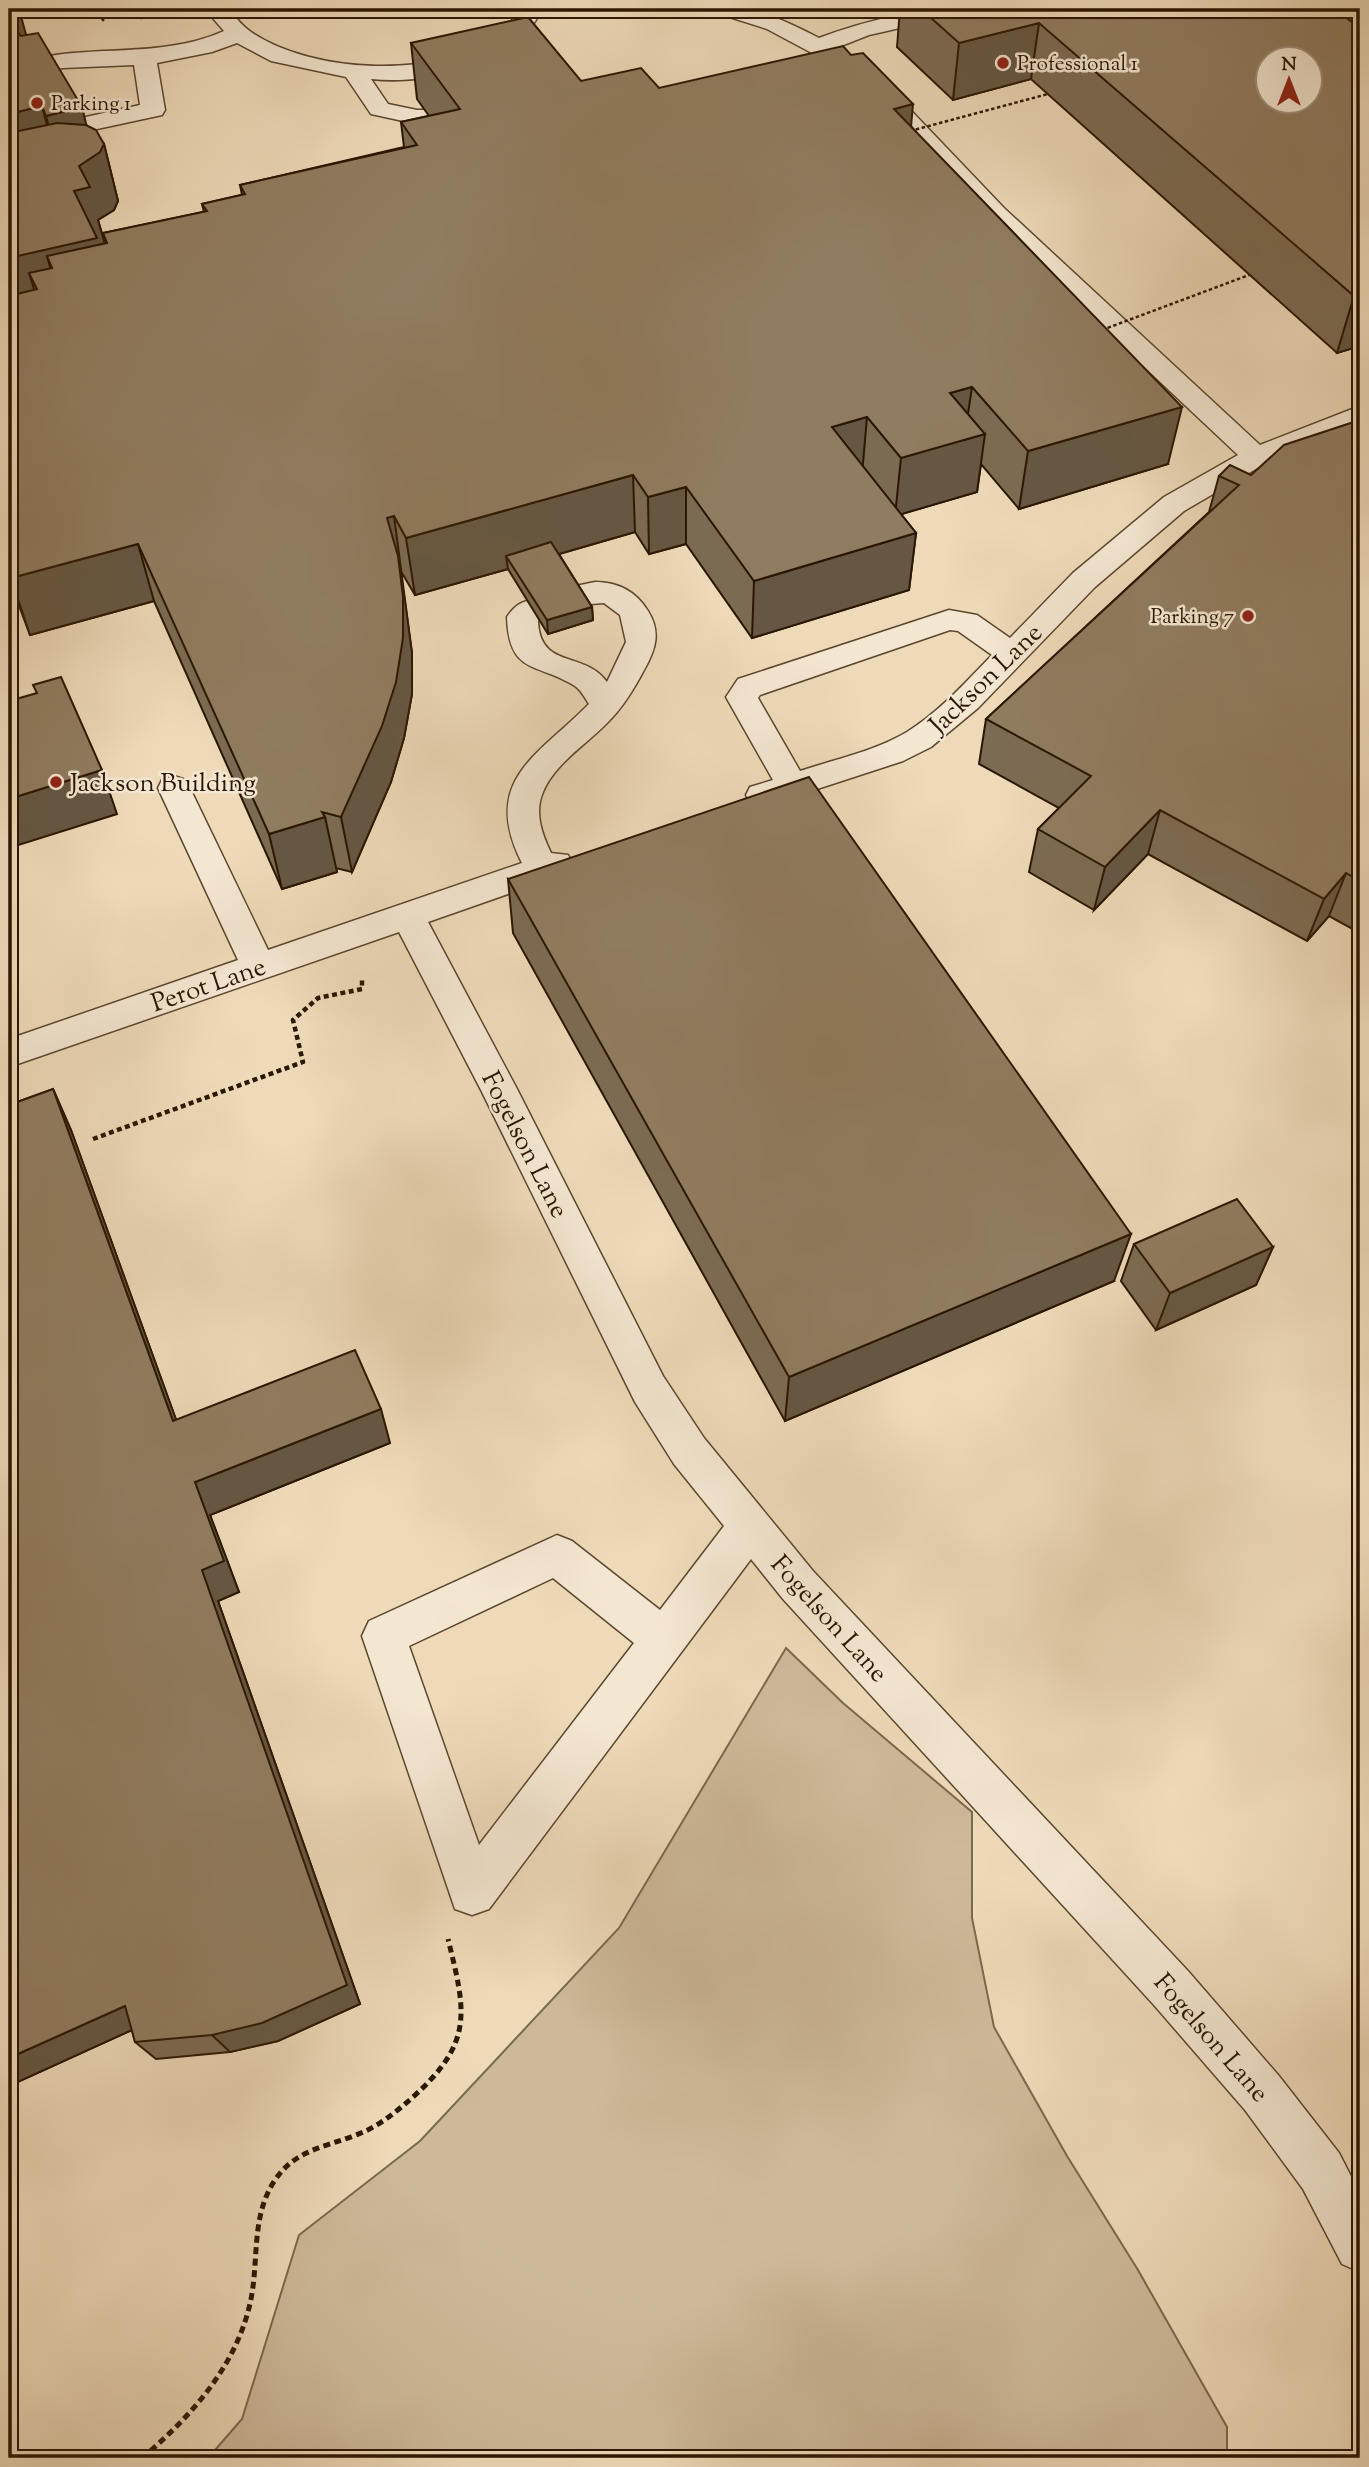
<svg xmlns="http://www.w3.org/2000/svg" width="1369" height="2467" viewBox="0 0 1369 2467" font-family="'Sorts Mill Goudy',serif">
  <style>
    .green { fill: #cdb99a; stroke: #7c684d; stroke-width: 2 }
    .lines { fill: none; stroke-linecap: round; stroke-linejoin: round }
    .minor-casing { stroke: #5c472e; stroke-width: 3 }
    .path-far2 { stroke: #2b1600; stroke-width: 2.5; stroke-dasharray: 3.5 2.5; stroke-linecap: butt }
    .path-far1 { stroke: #2b1600; stroke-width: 4.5; stroke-dasharray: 5 3.5; stroke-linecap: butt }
    .path { stroke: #2b1600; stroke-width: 5; stroke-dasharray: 7 4.5; stroke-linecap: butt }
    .minor { fill: #f4e7d2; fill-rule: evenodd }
    .path-bridge { stroke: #2b1600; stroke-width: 2.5; stroke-dasharray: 3.5 2.5; stroke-linecap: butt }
    .wall { fill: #7c6b53; stroke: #2b1600; stroke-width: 2 }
    .shaded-wall { fill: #655743; stroke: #2b1600; stroke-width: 2 }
    .building { fill: #907c60; stroke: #2b1600; stroke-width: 2; fill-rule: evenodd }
    .poi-dot { fill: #8f2418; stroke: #f4e7d2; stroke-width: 2.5 }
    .labels { text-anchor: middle; stroke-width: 5; stroke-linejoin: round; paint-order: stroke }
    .far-poi-label { font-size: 21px; fill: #2b1600; stroke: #f4e7d2; text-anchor: start }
    .street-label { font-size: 26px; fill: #2b1600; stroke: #f4e7d2 }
    .poi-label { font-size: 26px; fill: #2b1600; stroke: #f4e7d2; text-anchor: start }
  </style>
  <rect width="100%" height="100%" fill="#eedab9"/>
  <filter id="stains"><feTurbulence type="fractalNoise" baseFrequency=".00286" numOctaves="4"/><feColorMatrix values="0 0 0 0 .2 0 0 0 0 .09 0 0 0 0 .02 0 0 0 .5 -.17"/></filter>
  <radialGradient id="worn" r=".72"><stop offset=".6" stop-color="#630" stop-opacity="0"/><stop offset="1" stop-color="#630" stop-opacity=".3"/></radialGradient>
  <path class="green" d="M786,1648l57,55 129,109v106l22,109 73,129 71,114 89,157v31h-1019l34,-39 57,-184 121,-94 199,-213z"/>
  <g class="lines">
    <g class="minor-casing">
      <g id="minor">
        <path d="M205,9h23c7,7 14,17 23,23 62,42 188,48 249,2 8,-6 14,-17 20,-25h23c-7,11 -16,26 -26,34 -37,29 -100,41 -146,36l17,25 29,6h21l3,5 -3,5 -21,4 -46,-10 -25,-37 -75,-16 -34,-18 -25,9 -55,11 8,47 -3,5 -153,33v-14l131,-29 -6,-40 -71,3 -54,10v-14c18,-3 36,-8 54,-10 55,-6 109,0 161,-23z"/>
        <path d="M717,9c45,0 63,9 102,29 48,-18 95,-29 146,-29l-3,5 -93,21 -33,13 43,29 125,131 256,237 100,-39v19l-94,38 -82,48 -89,76 -117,121 -47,39 -28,14 -141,46 -12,-4 -4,-8 4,-8 23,-7 -47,-83 12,-18 211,-69 28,5 33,23 63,-65 91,-76 74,-42 -252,-237 -123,-131 -53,-35 -43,-23 -47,-15zM950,630l8,1 34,24c-26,27 -53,57 -85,77 -32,19 -71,27 -107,39l-42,-73 2,-3z"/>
        <path d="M595,582c22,0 41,9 53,29 13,21 8,38 -4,59 -10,19 -21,37 -36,52 -21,22 -53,41 -65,70 -9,21 -1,42 8,61l17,2 5,9 -5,9 -140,49 89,167 146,287 41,62 109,133 375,400 91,105 60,77 21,41v78l-18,-8 -39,-75 -58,-79 -91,-105 -371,-406 -32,-40 -262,350 -17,6 -17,-6 -93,-273 7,-15 188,-86 15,6 88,69 64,-84 -50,-62 -39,-62 -154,-312 -82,-158 -390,135v-28l229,-79 -80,-172 4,-8 12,-4 12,4 82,170 254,-87c-42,-83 16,-107 67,-159 -4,-6 -8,-14 -14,-18 -37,-24 -66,-10 -68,-69 9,-14 21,-20 37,-15l4,7 -10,12c2,49 46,29 69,61l19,-40 -6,-27 -16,-12 -27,2 -11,-3 -4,-7 4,-7zM553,1578l81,65 -155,202 -70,-199z"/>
      </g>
    </g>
    <g class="path-far2">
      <path d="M94,9l10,12"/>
      <path d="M14,12l17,-3"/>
      <path d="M140,19l5,-10"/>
    </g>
    <path class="path-far1" d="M93,1139l210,-77 -10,-42 25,-22 44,-9v-10"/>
    <path class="path" d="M142,2458c50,-42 96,-94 109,-159 8,-41 0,-83 24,-119 20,-30 50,-33 81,-45 22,-8 40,-23 57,-38 61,-55 53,-85 35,-158"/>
    <use href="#minor" class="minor"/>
    <g class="path-bridge">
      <path d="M910,131l138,-37"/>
      <path d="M1102,330l147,-55"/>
    </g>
  </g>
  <g class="wall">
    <path d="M9,9l77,116 18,19 14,57 -4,9 -16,10 7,24 -2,-11 101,-21 -2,-8 40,-9 -2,-10 164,-38 -3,-25 28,-6 -12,-17 -6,-56 170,38 78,7 252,38 257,338 -149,45 -38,-45 -4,28 -76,22 15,19 -7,57 -157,48 -66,-94 -37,10 -14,-22 -76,22 33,53 1,13 -45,14 -40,-65 -93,26 -13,-22 -1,1 11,79v41l-8,44 -13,44 -39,90 -16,-4 1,4 -55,17 -128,-288 -124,34 -21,-56z"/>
    <path d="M832,9h35l-28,7z"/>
    <path d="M900,9h460v337l-23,7 -306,-274 -78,21 -56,-53z"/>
    <path d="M1360,420v513l-31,-17 -22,25 -159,-87 -54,56 -65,-38 9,-43 21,-21 -80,-44 7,-45 223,-207 10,-36 32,-1z"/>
    <path d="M508,879l606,402 -329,140 -272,-488z"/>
    <path d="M53,1089l18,41 105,290 214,23 -180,72 29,77 -21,9 142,403 -82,37 -48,11 -74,7 -21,-17 -3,-12 -123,56v-981z"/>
    <path d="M1134,1244l139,3 -17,38 -100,45 -35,-49z"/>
  </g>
  <g class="shaded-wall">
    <path d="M9,9h10l9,33 -19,4z"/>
    <path d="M839,9h28l-28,7z"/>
    <path d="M1039,23l-8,56 -78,21 6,-57z"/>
    <path d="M913,104l-5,57 -14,-52z"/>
    <path d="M42,106l12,45 -45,11v-48z"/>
    <path d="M82,107l11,45 -35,9 -12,-45z"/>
    <path d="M104,144l14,57 -4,9 -16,10 7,24 -53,24 -5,-12 14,51 -24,-18 -8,-16 12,39 -32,38v-92l65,-67 5,-25z"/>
    <path d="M1360,294v52l-23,7 17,-57z"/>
    <path d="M972,387l-8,53 21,-6 -8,58 -82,24 6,-58 49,-65z"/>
    <path d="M1182,407l-14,57 -149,45 9,-58z"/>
    <path d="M867,417l-5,58 -30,-48z"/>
    <path d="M633,475l2,57 -121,35 -8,-11 2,13 -93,26 -9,-57z"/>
    <path d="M686,487v57l-37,10 -1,-57z"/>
    <path d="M394,516l18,137v41l-8,44 -13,44 -39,90 -11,-55 46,-299z"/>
    <path d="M916,533l-7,57 -157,48 2,-57z"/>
    <path d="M138,544l16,57 -124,34 -19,-57z"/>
    <path d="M592,607l1,13 -45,14 -1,-14z"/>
    <path d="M102,770l15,44 -108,34v-49z"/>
    <path d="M1160,810l-12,44 -54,56 11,-43z"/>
    <path d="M325,817l12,55 -55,17 -13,-55z"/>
    <path d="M1346,873l-17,43 -22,25 17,-42z"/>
    <path d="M53,1089l18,41 118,325 -16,-34z"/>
    <path d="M1131,1234l-17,47 -329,140 4,-44z"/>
    <path d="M1273,1247l-17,38 -100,45 14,-37z"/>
    <path d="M381,1409l9,34 -180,72 29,77 -21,9 142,403 -82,37 -48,11 -18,-17 -10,-465 -7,-88z"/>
    <path d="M125,2006l20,18 -136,62v-28z"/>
  </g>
  <g class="building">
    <path d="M921,9h414l25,19v266l-6,2 -315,-273 -80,20zM1268,60h42v42h-42z"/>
    <path d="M1335,9h25v19z"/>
    <path d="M528,17l53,64 60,-13 18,20 184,-42 8,9 12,-2 50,51 -19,5 288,298 -154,44 -56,-64 -22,6 35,41 -84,24 -34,-41 -35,10 84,106 -162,48 -68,-94 -38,10 -15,-22 -227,63 -12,-22 -7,2 11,38 5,41v41l-7,44 -14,44 -41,91 -19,-5 3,5 -56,17 -131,-290 -127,34 -2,-5v-277l28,-7 -8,-16 23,-5 -5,-12 60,-13 -4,-10 104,-22 -5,-7 43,-10 -5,-9 177,-40 -16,-23 59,-13 -49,-66z"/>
    <path d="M9,21l12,15 17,-3 44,74 -36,9 -4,-10 -33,8z"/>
    <path d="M57,123l29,2 10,5 8,14 -4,8 -21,14 11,21 -16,4 23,47 -88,20v-125z"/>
    <path d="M9,260l8,18 -8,8z"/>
    <path d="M1360,420v461l-14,-8 -22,26 -164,-89 -55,57 -67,-38 53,-53 -105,-57 253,-234 -20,-9 11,-11 21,10 33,-30z"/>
    <path d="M551,542l41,65 -45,13 -41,-64z"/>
    <path d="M61,677l41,93 -93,29v-98l28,-8 -4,-8z"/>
    <path d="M809,777l322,457 -342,143 -281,-498z"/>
    <path d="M53,1089l120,332 182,-71 26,59 -186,73 29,79 -22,9 145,415 -85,38 -50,12 -77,7 -10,-36 -116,52v-953z"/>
    <path d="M1237,1199l36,48 -103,46 -36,-49z"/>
  </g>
  <g class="poi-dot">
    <circle cx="1003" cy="63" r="7"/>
    <circle cx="37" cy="103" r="7"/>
    <circle cx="1248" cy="616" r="7"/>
    <circle cx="56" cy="782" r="7"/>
  </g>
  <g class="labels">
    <g class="far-poi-label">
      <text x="1017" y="70">Professional 1</text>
      <text x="51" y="110">Parking 1</text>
      <text x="1234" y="623" text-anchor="end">Parking 7</text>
    </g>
    <g class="street-label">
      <text transform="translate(985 678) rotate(-44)" y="9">Jackson Lane</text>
      <text transform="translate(208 984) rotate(-19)" y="9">Perot Lane</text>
      <text transform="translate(526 1144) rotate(63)" y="9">Fogelson Lane</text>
      <text transform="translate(830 1618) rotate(48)" y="9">Fogelson Lane</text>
      <text transform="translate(1212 2037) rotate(49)" y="9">Fogelson Lane</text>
    </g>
    <g class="poi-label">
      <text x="70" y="791">Jackson Building</text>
    </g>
  </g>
  <rect width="1369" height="2467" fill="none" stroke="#eedab9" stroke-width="35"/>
  <rect x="10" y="10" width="1348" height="2446" fill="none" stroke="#2b1600" stroke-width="3.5"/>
  <rect x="18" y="18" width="1334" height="2432" fill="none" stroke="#2b1600" stroke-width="2"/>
  <g transform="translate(1289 80)"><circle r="33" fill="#f4e7d2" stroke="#a4937e" stroke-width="2"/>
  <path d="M0-5L12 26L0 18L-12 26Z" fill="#8f2418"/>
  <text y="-10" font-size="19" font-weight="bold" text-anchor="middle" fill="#2b1600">N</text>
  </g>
  <rect width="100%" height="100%" filter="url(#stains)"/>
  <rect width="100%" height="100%" fill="url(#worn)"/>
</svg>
